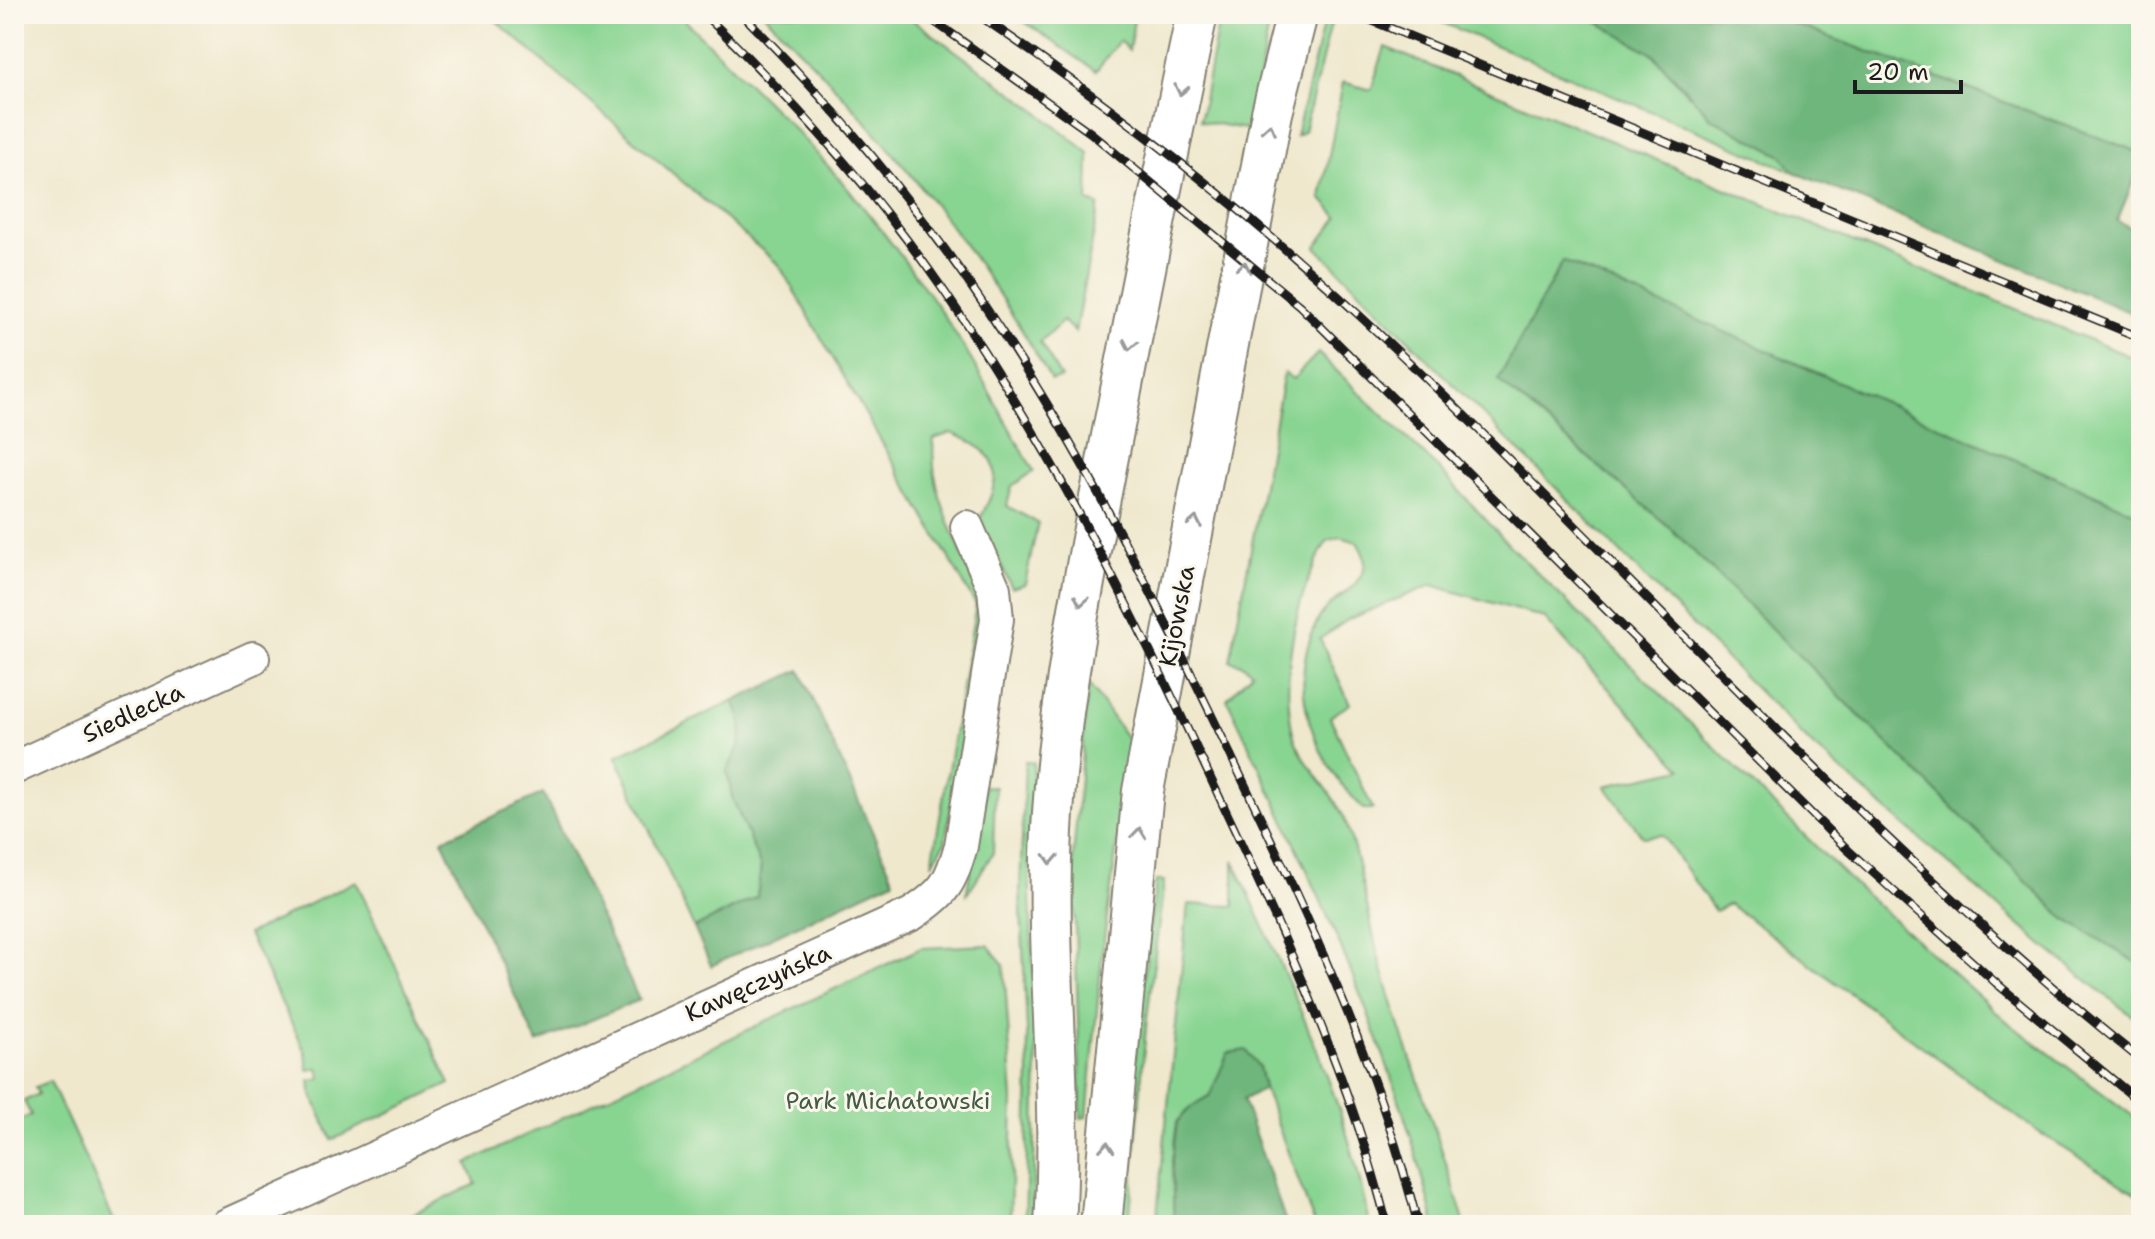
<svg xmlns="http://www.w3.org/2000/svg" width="2155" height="1239" viewBox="0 0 2155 1239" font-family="'Shantell Sans',sans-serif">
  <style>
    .green { fill: #88d491; stroke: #527856; stroke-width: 2 }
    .forest { fill: #6eb67b; stroke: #45694c; stroke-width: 2 }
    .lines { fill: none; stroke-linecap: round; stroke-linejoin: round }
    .minor-casing { stroke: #868274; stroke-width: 36 }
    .tertiary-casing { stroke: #868274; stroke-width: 44 }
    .minor { stroke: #fff; stroke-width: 32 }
    .tertiary { stroke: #fff; stroke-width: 40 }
    .rail-casing { stroke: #1c1c1c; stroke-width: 9 }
    .rail { stroke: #fbf7ec; stroke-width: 6; stroke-dasharray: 18; stroke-linecap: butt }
    .oneway { stroke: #999 }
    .labels { text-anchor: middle; stroke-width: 6; stroke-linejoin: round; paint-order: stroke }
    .street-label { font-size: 24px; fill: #1c1c1c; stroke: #fbf7ec }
    .park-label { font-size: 24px; fill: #425c45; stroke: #fbf7ec }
  </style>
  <rect width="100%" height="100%" fill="#fbf7ec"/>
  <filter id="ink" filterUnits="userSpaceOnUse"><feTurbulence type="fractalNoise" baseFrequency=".0125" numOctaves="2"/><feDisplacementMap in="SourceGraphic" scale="16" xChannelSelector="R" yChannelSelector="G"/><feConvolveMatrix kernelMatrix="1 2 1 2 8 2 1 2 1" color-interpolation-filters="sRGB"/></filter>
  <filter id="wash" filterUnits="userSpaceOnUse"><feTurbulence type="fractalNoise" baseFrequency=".006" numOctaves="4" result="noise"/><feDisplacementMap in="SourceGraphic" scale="32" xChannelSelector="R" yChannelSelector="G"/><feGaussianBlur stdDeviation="1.8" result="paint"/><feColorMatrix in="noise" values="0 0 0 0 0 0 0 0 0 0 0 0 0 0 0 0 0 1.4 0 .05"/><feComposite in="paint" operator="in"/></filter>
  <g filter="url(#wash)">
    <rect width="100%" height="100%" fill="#efe8cd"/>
    <g class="green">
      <path d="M488,14h191c49,51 103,99 149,152 36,40 70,85 101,128 41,57 70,118 105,177l-22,15 -5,20 31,17 -13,61 -13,4 -33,-68c26,-45 23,-68 -28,-87l-17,6c-7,63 35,112 48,173l-37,231 -13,21 44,-259 -197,-340z"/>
      <path d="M764,14h141l123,90 61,49 -1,49 11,3 -24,127 -12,-11 -23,21 21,36 -10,2c-75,-135 -177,-258 -287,-366z"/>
      <path d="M1013,14h122l-6,36 -10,-9 -23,30z"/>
      <path d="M1220,14h51l-21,116 -50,-9z"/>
      <path d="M1422,14h162l70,41 33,39 95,62 12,16z"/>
      <path d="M1767,14h374v139z"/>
      <path d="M1324,21l7,3 -27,107 -8,5z"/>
      <path d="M1385,47l756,314v154l-578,-254 -65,119 169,145 397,393 77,47v58l-95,-75 -233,-202 -497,-499 22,-30 -17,-19 22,-116 28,8z"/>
      <path d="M1318,353l122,117 70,76 344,338 156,140 131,98v75l-107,-68 -305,-225 -14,7 -53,-76 -19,2 -38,-51 77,-17 -138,-151 -112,-33 -83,34 -29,20 30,65 -20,13 43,92h-9c-50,-48 -80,-122 -46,-189 10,-20 37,-28 45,-49 5,-11 -1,-20 -6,-29l-16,-5 -14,4c-31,52 -46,128 -35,188 7,34 39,57 52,89 17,45 23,94 35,141 25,90 61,176 86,266h-30c-44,-185 -127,-355 -208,-526l25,-27 -10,-8 -12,-3 54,-288 9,6z"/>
      <path d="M1088,683l43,61 -28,202 -16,171 -6,1 -8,-259z"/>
      <path d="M734,701c13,27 9,44 -7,69l5,27 29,70 -4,30 -63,31 -78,-172z"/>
      <path d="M1025,761l9,2 -6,81 9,224 -5,157h-7l4,-155 -9,-180z"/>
      <path d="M984,786l11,1 -2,66 -27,43z"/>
      <path d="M1234,861c52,118 113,236 135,364h-54l-51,-137 -5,-21 -69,41 -18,52 2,65h-18l32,-321 46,2z"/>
      <path d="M356,881l94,203 -118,56 -20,-45 -2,-14 11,-2 -3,-11 -10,2 -2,-17 -58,-119z"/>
      <path d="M1156,881h8l-18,146 -17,198h-9l19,-207z"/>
      <path d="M988,945l16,20 9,134 -3,126h-620l86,-41 -9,-21 454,-215z"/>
      <path d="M50,1081l66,144h-102v-102l17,-8 -7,-14 14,-7 -3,-7z"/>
    </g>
    <g class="forest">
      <path d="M1584,14h183l374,139v10l-24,58 24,11v85l-347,-145 -12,-16 -72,-39 -56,-62z"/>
      <path d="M1563,261l578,254v450l-77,-47 -397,-393 -169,-145z"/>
      <path d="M800,670l94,210 -183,86 -17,-38 63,-31 4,-30 -29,-70 -5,-27c16,-25 20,-42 7,-69z"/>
      <path d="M543,793l96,207 -102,43 -95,-203z"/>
      <path d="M1246,1050l13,17 5,21 -21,12 44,125h-113l-2,-65 5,-38 13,-14 19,-11 19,-44z"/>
    </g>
  </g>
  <g filter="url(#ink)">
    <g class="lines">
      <g class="minor-casing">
        <g id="minor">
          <path d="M14,768l239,-110"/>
          <path d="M227,1225l685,-311c33,-22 38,-30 49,-68l36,-227 -3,-30 -27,-62"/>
        </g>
      </g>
      <g class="tertiary-casing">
        <g id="tertiary">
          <path d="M1055,1225c9,-138 -11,-275 -2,-412 8,-127 35,-252 59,-377 28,-141 55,-282 85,-422"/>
          <path d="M1101,1225l42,-434 129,-678 25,-99"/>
        </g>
      </g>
      <use href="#minor" class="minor"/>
      <use href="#tertiary" class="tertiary"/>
      <g class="rail-casing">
        <g id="rail">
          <path d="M704,14c88,85 170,176 240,277 111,161 197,337 279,514 64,136 127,273 164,420"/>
          <path d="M742,14c56,57 110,115 159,178 142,177 245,385 342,589 69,144 136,288 175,444"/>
          <path d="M924,14l167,119 209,173 548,544 148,133 145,120"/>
          <path d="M977,14c134,91 264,192 383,302 264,245 498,520 781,744"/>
          <path d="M1356,14l785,324"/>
        </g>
      </g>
      <use href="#rail" class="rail"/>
    </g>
    <defs><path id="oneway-chevron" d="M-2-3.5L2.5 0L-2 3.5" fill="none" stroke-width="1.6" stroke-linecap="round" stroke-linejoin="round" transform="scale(2)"/></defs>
    <g class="oneway">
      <use href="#oneway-chevron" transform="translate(1181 90) rotate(102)"/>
      <use href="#oneway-chevron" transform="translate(1269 129) rotate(-80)"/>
      <use href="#oneway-chevron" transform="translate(1244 267) rotate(-79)"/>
      <use href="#oneway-chevron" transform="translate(1130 345) rotate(101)"/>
      <use href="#oneway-chevron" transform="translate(1195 522) rotate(-79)"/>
      <use href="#oneway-chevron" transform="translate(1081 601) rotate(100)"/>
      <use href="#oneway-chevron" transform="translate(1139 833) rotate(-84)"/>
      <use href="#oneway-chevron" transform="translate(1051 859) rotate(93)"/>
      <use href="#oneway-chevron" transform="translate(1107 1147) rotate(-85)"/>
    </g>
  </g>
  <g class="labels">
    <g class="street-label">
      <text transform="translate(1177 616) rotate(-79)" y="8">Kijowska</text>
      <text transform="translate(133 713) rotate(-25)" y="8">Siedlecka</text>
      <text transform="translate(758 983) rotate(-24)" y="8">Kawęczyńska</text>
    </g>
    <g class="park-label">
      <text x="888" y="1109">Park Michałowski</text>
    </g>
  </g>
  <rect width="2155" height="1239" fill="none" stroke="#fbf7ec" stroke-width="48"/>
  <path d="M1855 80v12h106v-12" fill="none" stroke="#1c1c1c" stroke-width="4"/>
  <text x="1867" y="80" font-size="24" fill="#1c1c1c" stroke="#fbf7ec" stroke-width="6" paint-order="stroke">20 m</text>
</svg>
